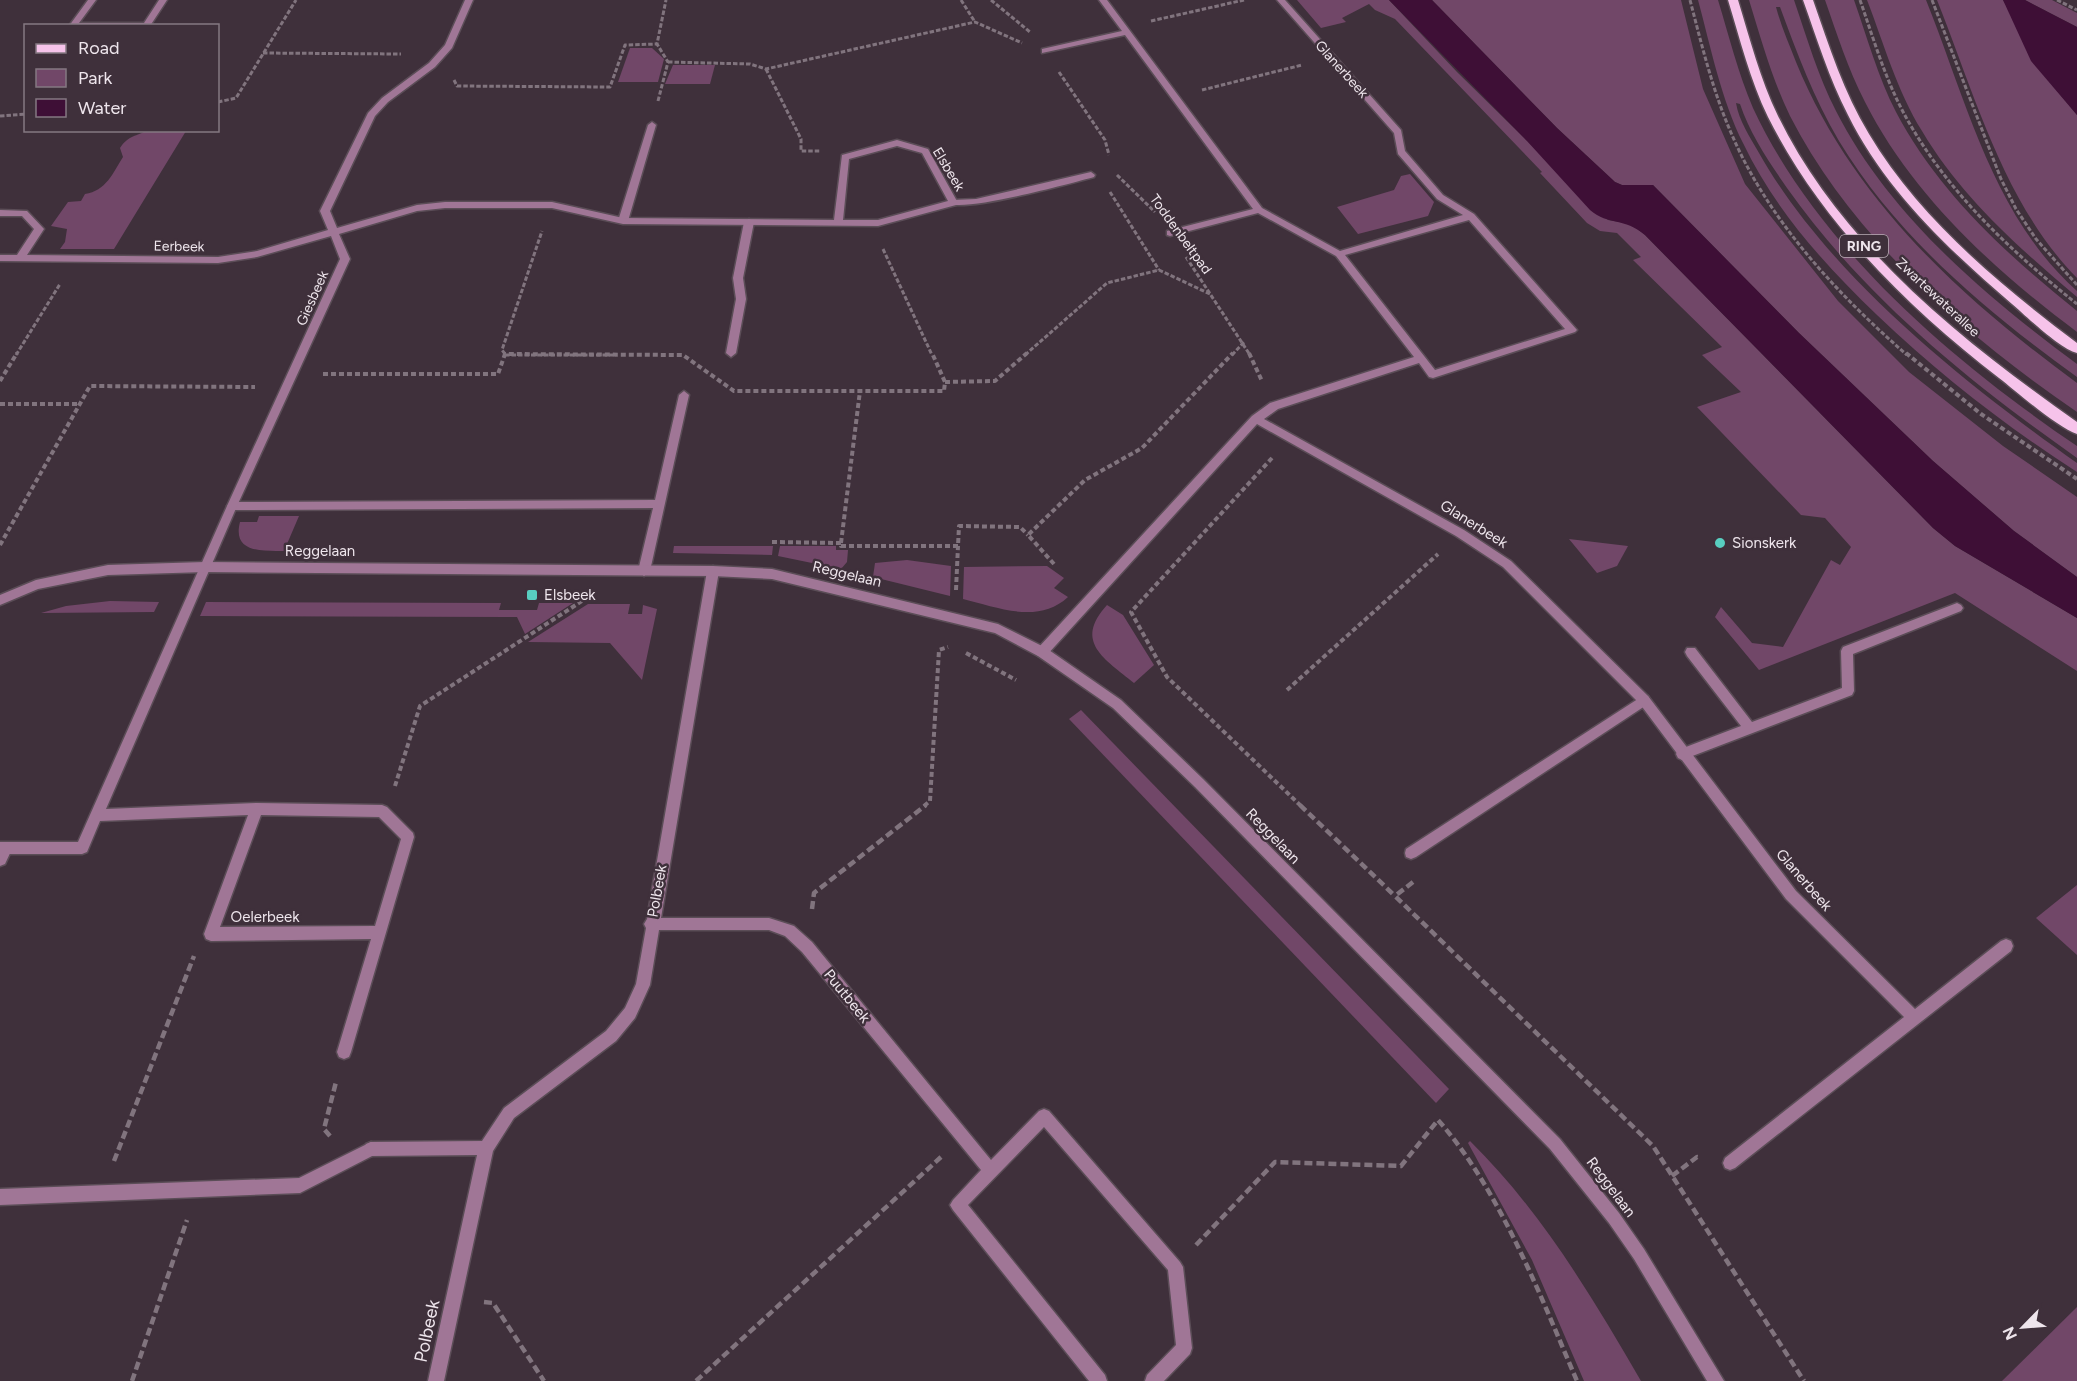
<svg xmlns="http://www.w3.org/2000/svg" width="2077" height="1381" viewBox="0 0 2077 1381" font-family="Figtree,sans-serif">
  <style>
    .green { fill: #714768 }
    .water { fill: #3e0f36 }
    .lines { fill: none; stroke-linecap: round; stroke-linejoin: round }
    .service-casing { stroke: #5b4d57; stroke-width: 3 }
    .minor-casing { stroke: #5b4d57; stroke-width: 3 }
    .tertiary-casing { stroke: #5b4d57; stroke-width: 3 }
    .primary-casing { stroke: #5b4d57; stroke-width: 3 }
    .path-far2 { stroke: #81747e; stroke-width: 3; stroke-dasharray: 4.5 2; stroke-linecap: butt }
    .path-far1 { stroke: #81747e; stroke-width: 4; stroke-dasharray: 5 3; stroke-linecap: butt }
    .path { stroke: #81747e; stroke-width: 4.5; stroke-dasharray: 8 4; stroke-linecap: butt }
    .service { fill: #a07696; fill-rule: evenodd }
    .minor { fill: #a07696; fill-rule: evenodd }
    .tertiary { fill: #a07696; fill-rule: evenodd }
    .primary { fill: #f6c3ea; fill-rule: evenodd }
    .poi-dot { fill: #58cec0; stroke: #3f303b; stroke-width: 2 }
    .labels { text-anchor: middle; stroke-width: 5; stroke-linejoin: round; paint-order: stroke }
    .far-street-label { font-size: 14px; fill: #eee5ec; stroke: #3f303b }
    .shield { fill: #3f303b; stroke: #baafb7; stroke-width: 1.5 }
    .shield-label { font-size: 14px; font-weight: bold; fill: #eee5ec }
    .street-label { font-size: 15px; fill: #eee5ec; stroke: #3f303b }
    .poi-label { font-size: 15px; fill: #eee5ec; stroke: #3f303b; text-anchor: start }
    .near-street-label { font-size: 18px; fill: #eee5ec; stroke: #3f303b }
  </style>
  <rect width="100%" height="100%" fill="#3f303b"/>
  <g class="green">
    <path d="M1297,0h92l68,72 151,148 23,4 14,11 288,293 22,18 122,72v53l-122,-78 -196,77 -44,-53 6,-10 31,36 31,4 48,-87 9,5 11,-18 -26,-29 -24,-3 -104,-108 44,-15 -39,-37 20,-8 -89,-87 8,-3 -24,-24 -17,-2 -13,-8 -47,-50 2,-1 -147,-153 -20,-9 -6,-6 -27,14 4,4 -25,6z"/>
    <path d="M1432,0h249l22,89 42,95 93,117 71,71 94,74 74,51v80l-63,-46 -81,-70 -134,-128 -146,-148h-31l-7,-3 -58,-54z"/>
    <path d="M1698,0h20c11,36 20,73 35,108 64,138 200,254 324,338v12c-108,-76 -213,-161 -290,-270 -18,-26 -37,-54 -47,-84l-4,-1c3,18 14,34 23,50 69,122 205,230 318,310v9c-73,-47 -138,-98 -200,-157 -53,-51 -102,-105 -134,-172 -22,-44 -32,-95 -45,-143z"/>
    <path d="M1749,0h45c13,38 24,76 42,111 53,104 149,185 241,253v13c-90,-65 -180,-140 -238,-236 -25,-42 -42,-88 -59,-134h-4c5,19 13,37 20,55 56,137 164,235 281,321v29c-111,-76 -225,-175 -287,-296 -18,-37 -29,-77 -41,-116z"/>
    <path d="M1825,0h29c13,37 24,77 42,112 42,80 111,143 181,199v21c-83,-62 -165,-137 -212,-230 -17,-33 -28,-68 -40,-102z"/>
    <path d="M1867,0h59c41,102 67,216 151,291v6c-58,-49 -116,-100 -155,-166 -25,-40 -38,-87 -55,-131z"/>
    <path d="M1937,0h66l50,86 24,29v163c-73,-74 -102,-183 -140,-278z"/>
    <path d="M2025,0h27l25,13v14z"/>
    <path d="M630,48h22l12,11 -6,23h-40z"/>
    <path d="M673,65h42l-5,19h-45z"/>
    <path d="M146,131h40l-72,118h-54l5,-7 2,-13 -16,-3 17,-24 13,-1 4,-7c21,-3 28,-21 38,-37l-3,-9c8,-12 14,-11 26,-17z"/>
    <path d="M1410,174l24,28 -6,14 -70,18 -21,-27 57,-17 7,-14z"/>
    <path d="M259,516h40l-15,35c-22,0 -52,2 -44,-29h17z"/>
    <path d="M1569,539l59,7 -11,20 -20,7z"/>
    <path d="M674,546h99l-1,9 -99,-2z"/>
    <path d="M780,546h56v4h12l-1,12 -6,7 -63,-13z"/>
    <path d="M907,560l44,6 -1,30 -77,-19 2,-14z"/>
    <path d="M1047,566l17,12 -10,10 14,9c-30,28 -71,10 -105,2l1,-32z"/>
    <path d="M110,601l49,1 -5,10 -113,1 25,-7z"/>
    <path d="M206,602l295,1 -2,7h38l2,-7h34l-48,31 -8,-17 -317,-1z"/>
    <path d="M588,604h42l-2,10h14l1,-9 14,4 -15,71 -32,-37 -82,-1z"/>
    <path d="M1107,605l16,10 31,50 -20,18c-29,-24 -61,-41 -27,-78z"/>
    <path d="M1081,710l368,379 -13,14 -367,-384z"/>
    <path d="M2077,885v70l-41,-37z"/>
    <path d="M1470,1141c71,70 121,154 171,240h-57l-52,-121 -64,-117z"/>
    <path d="M2077,1307v74h-75z"/>
  </g>
  <g class="water">
    <path d="M1389,0h43l125,128 58,54 7,3h31l146,148 134,128 81,70 63,46v41l-122,-72 -22,-18 -288,-293c-21,-18 -36,-9 -55,-25l-63,-69z"/>
    <path d="M2003,0h22l52,27v88l-46,-54z"/>
  </g>
  <g class="lines">
    <g class="service-casing">
      <g id="service">
        <path d="M652,122l4,3 -28,96 -2,2h-6l-2,-2 30,-96z"/>
        <path d="M1091,172l4,3 -1,2c-22,6 -132,36 -146,26l5,-3 23,-1z"/>
        <path d="M749,219l5,3 -11,56 3,21 -10,54 -5,4 -5,-4 10,-54 -3,-21 11,-56z"/>
        <path d="M684,391l5,4 -39,176 -6,5 -6,-5 15,-63 -421,2 -5,-4 5,-4 423,-2 24,-105z"/>
        <path d="M1957,603l4,2 2,3 -2,3 -108,43 1,37 -2,4 -170,65 -4,-2 -2,-4 2,-4 63,-24 -54,-70 -2,-4 2,-4h8l57,74 90,-34 -1,-37 2,-4z"/>
        <path d="M1644,695l4,1 2,4 -2,4 -232,153 -5,2 -5,-2 -1,-4 1,-4z"/>
        <path d="M6,843l5,2 1,4 -7,15 -5,2v-19z"/>
        <path d="M371,1142l5,2 2,5 -2,5 -76,39 -300,12v-16l299,-11z"/>
      </g>
    </g>
    <g class="minor-casing">
      <g id="minor">
        <path d="M88,0h8l-17,23h65l15,-23h8l-17,26h-81z"/>
        <path d="M465,0h8l-21,48 -17,19 -47,35 -13,14 -45,95 7,17 80,-23 28,-3h107l71,16 211,2 8,-65 55,-15 31,9 30,54 -2,2 -78,21 -255,-2 -71,-16h-107l-28,3 -78,23 11,25 -113,247 -131,303 151,-6 125,2 5,2 26,26 1,4 -63,215 -2,5 -5,2 -5,-2 -2,-5 34,-113 -160,2 -5,-2 -2,-5 44,-119 -148,6 -13,31 -5,2h-82v-12h78l149,-336 113,-247 -9,-23 -74,21 -39,6 -218,-2v-6h17l17,-26 -12,-13h-22v-6l27,1 17,18 -17,26 191,2 39,-6 71,-21 -8,-19 48,-98 14,-15 47,-35 16,-18zM897,146l25,7 26,48 -70,19h-35l6,-61zM261,815l118,2 22,22 -26,87 -155,1z"/>
        <path d="M1099,0h8l155,208 78,43 123,-36 -26,-16 -39,-45 -4,-21 -117,-133h8l116,130 4,21 38,44 31,19 103,116 -2,2 -142,46 -4,-1 -10,-14 -141,46 -14,10 200,111 47,31 137,135 148,195 119,118 86,-68 5,-2 5,2 2,5 -2,5 -276,217 -5,2 -5,-2 -2,-5 2,-5 179,-141 -118,-118 -146,-195 -137,-137 -47,-31 -199,-112 -211,232h-8l-2,-4 2,-4 214,-232 18,-13 144,-46 -78,-101 -78,-43 -88,23 -3,-1v-4l86,-22 -128,-174 -83,18v-4l80,-18zM1469,220l96,109 -130,41 -90,-115z"/>
        <path d="M713,566l6,5 -58,347h108l25,8 18,16 179,218 48,-49 5,-2 5,2 131,151 3,5 9,81 -2,6 -26,27h-19l2,-6 29,-30 -8,-75 -124,-143 -76,78 137,170 2,6h-18l-136,-171 -3,-5 3,-5 28,-30 -179,-218 -17,-16 -16,-6h-110l-9,55 -15,33 -19,23 -102,77 -21,33 -49,230h-16l49,-226 -106,1 -5,-2 -2,-5 2,-5 5,-2 111,-1 22,-33 102,-77 19,-23 11,-24 10,-56 -2,-4 3,-5 60,-348z"/>
      </g>
    </g>
    <g class="tertiary-casing">
      <path id="tertiary" d="M205,562l508,4 59,3 226,55 48,24 75,52 82,79 357,360 59,74 25,36 80,132h-17l-73,-122 -25,-36 -59,-74 -355,-362 -82,-79 -75,-52 -43,-23 -223,-54 -59,-3 -508,-4 -97,3 -70,14 -38,16v-10l36,-15 72,-15z"/>
    </g>
    <g class="primary-casing">
      <g id="primary">
        <path d="M1728,0h10c12,39 22,79 40,116 63,129 184,225 299,306v12c-19,-6 -60,-42 -78,-56 -91,-70 -179,-157 -231,-261 -18,-37 -28,-78 -40,-117z"/>
        <path d="M1803,0h10c16,46 31,93 56,134 50,84 131,151 208,209v10c-17,-4 -51,-37 -65,-49 -63,-54 -127,-114 -164,-189 -19,-37 -31,-76 -45,-115z"/>
      </g>
    </g>
    <g class="path-far2">
      <path d="M961,0l14,22"/>
      <path d="M991,0l39,32"/>
      <path d="M1690,0c12,46 23,92 42,135 37,86 105,159 175,220"/>
      <path d="M1860,0c14,40 26,82 47,119 42,75 104,132 170,185"/>
      <path d="M1932,0l69,179 15,30 20,30 41,46"/>
      <path d="M2057,0l20,10"/>
      <path d="M1151,21l93,-21"/>
      <path d="M263,53l138,1"/>
      <path d="M668,62l82,2 16,5 209,-47 47,21"/>
      <path d="M766,69l35,70v12h20"/>
      <path d="M1059,72l46,68 4,15"/>
      <path d="M454,80l3,6 153,1 15,-42 32,-1"/>
      <path d="M1202,90l100,-25"/>
      <path d="M658,101l10,-39 -11,-18 9,-44"/>
      <path d="M218,102l18,-4 60,-98"/>
      <path d="M0,116l26,-2"/>
      <path d="M1117,175l38,37"/>
      <path d="M1110,192l49,78"/>
      <path d="M883,249l49,106"/>
      <path d="M1186,257l64,98"/>
      <path d="M505,354l-3,-4 40,-119"/>
      <path d="M16,355l44,-71"/>
      <path d="M505,355h111"/>
      <path d="M1025,355l82,-72 52,-13 51,24"/>
      <path d="M1232,355l12,-13"/>
    </g>
    <g class="path-far1">
      <path d="M1249,353l13,28"/>
      <path d="M1906,353l75,61 96,65"/>
      <path d="M323,374h175l7,-20 178,1 51,36h210l1,-9 -13,-29"/>
      <path d="M0,381l17,-28"/>
      <path d="M945,382l50,-1 32,-28"/>
      <path d="M0,404h79"/>
      <path d="M1272,458l-141,154 36,65 134,129"/>
      <path d="M772,542l69,1v3h117l1,-20 61,1 8,8"/>
      <path d="M841,543l19,-152"/>
      <path d="M0,545l90,-159 165,1"/>
      <path d="M1054,564l-26,-29 57,-55 57,-32 91,-95"/>
      <path d="M956,590l2,-44"/>
      <path d="M966,653l50,27"/>
      <path d="M1287,690l151,-136"/>
      <path d="M395,786l25,-80 165,-107"/>
      <path d="M924,806l6,-5 9,-151 9,-3"/>
    </g>
    <g class="path">
      <path d="M1300,805l95,91"/>
      <path d="M1413,882l-18,14 258,250 151,235"/>
      <path d="M812,909l2,-16 112,-88"/>
      <path d="M330,1136l-6,-7 12,-47"/>
      <path d="M114,1161l80,-205"/>
      <path d="M1672,1176l25,-19 4,1"/>
      <path d="M1196,1245l79,-83 126,4 37,-46c62,70 102,175 139,261"/>
      <path d="M484,1302l9,1 51,78"/>
      <path d="M132,1381l55,-161"/>
      <path d="M696,1381l245,-224"/>
    </g>
    <use href="#service" class="service"/>
    <use href="#minor" class="minor"/>
    <use href="#tertiary" class="tertiary"/>
    <use href="#primary" class="primary"/>
  </g>
  <g class="poi-dot">
    <circle cx="1720" cy="543" r="6"/>
    <rect x="526" y="589" width="12" height="12" rx="3"/>
  </g>
  <g class="labels">
    <g class="far-street-label">
      <text transform="translate(1342 69) rotate(48)" y="5">Glanerbeek</text>
      <text transform="translate(949 169) rotate(59)" y="5">Elsbeek</text>
      <text transform="translate(1181 234) rotate(54)" y="5">Toddenbeltpad</text>
      <text transform="translate(179 246) rotate(1)" y="5">Eerbeek</text>
      <text transform="translate(1938 297) rotate(43)" y="5">Zwartewaterallee</text>
      <text transform="translate(312 298) rotate(-66)" y="5">Giesbeek</text>
    </g>
    <rect class="shield" x="1840" y="235" width="48" height="22" rx="4.5"/>
    <g class="shield-label">
      <text x="1864" y="251">RING</text>
    </g>
    <g class="street-label">
      <text transform="translate(1474 524) rotate(32)" y="5">Glanerbeek</text>
      <text x="320" y="556">Reggelaan</text>
      <text transform="translate(847 574) rotate(13)" y="5">Reggelaan</text>
      <text transform="translate(1273 836) rotate(46)" y="5">Reggelaan</text>
      <text transform="translate(1804 880) rotate(49)" y="5">Glanerbeek</text>
      <text transform="translate(657 891) rotate(-80)" y="5">Polbeek</text>
      <text x="265" y="922">Oelerbeek</text>
      <text transform="translate(847 996) rotate(51)" y="5">Puutbeek</text>
      <text transform="translate(1611 1187) rotate(53)" y="5">Reggelaan</text>
    </g>
    <g class="poi-label">
      <text x="1732" y="548">Sionskerk</text>
      <text x="544" y="600">Elsbeek</text>
    </g>
    <g class="near-street-label">
      <text transform="translate(427 1331) rotate(-78)" y="6">Polbeek</text>
    </g>
  </g>
  <rect x="24" y="24" width="195" height="108" fill="#3f303b" stroke="#857882" stroke-width="1.5"/>
  <rect x="36" y="44" width="30" height="9" fill="#f6c3ea" stroke="#857882" stroke-width="1.5"/>
  <text x="78" y="54" font-size="18" fill="#eee5ec">Road</text>
  <rect x="36" y="69" width="30" height="18" fill="#714768" stroke="#857882" stroke-width="1.5"/>
  <text x="78" y="84" font-size="18" fill="#eee5ec">Park</text>
  <rect x="36" y="99" width="30" height="18" fill="#3e0f36" stroke="#857882" stroke-width="1.5"/>
  <text x="78" y="114" font-size="18" fill="#eee5ec">Water</text>
  <g transform="translate(2023 1327) rotate(245)" stroke="#3f303b" stroke-width="4.5" paint-order="stroke">
  <path d="M0-4.5L10 22L0 15L-10 22Z" fill="#eee5ec"/>
  <text y="-9" font-size="16" font-weight="bold" text-anchor="middle" fill="#eee5ec">N</text>
  </g>
</svg>
